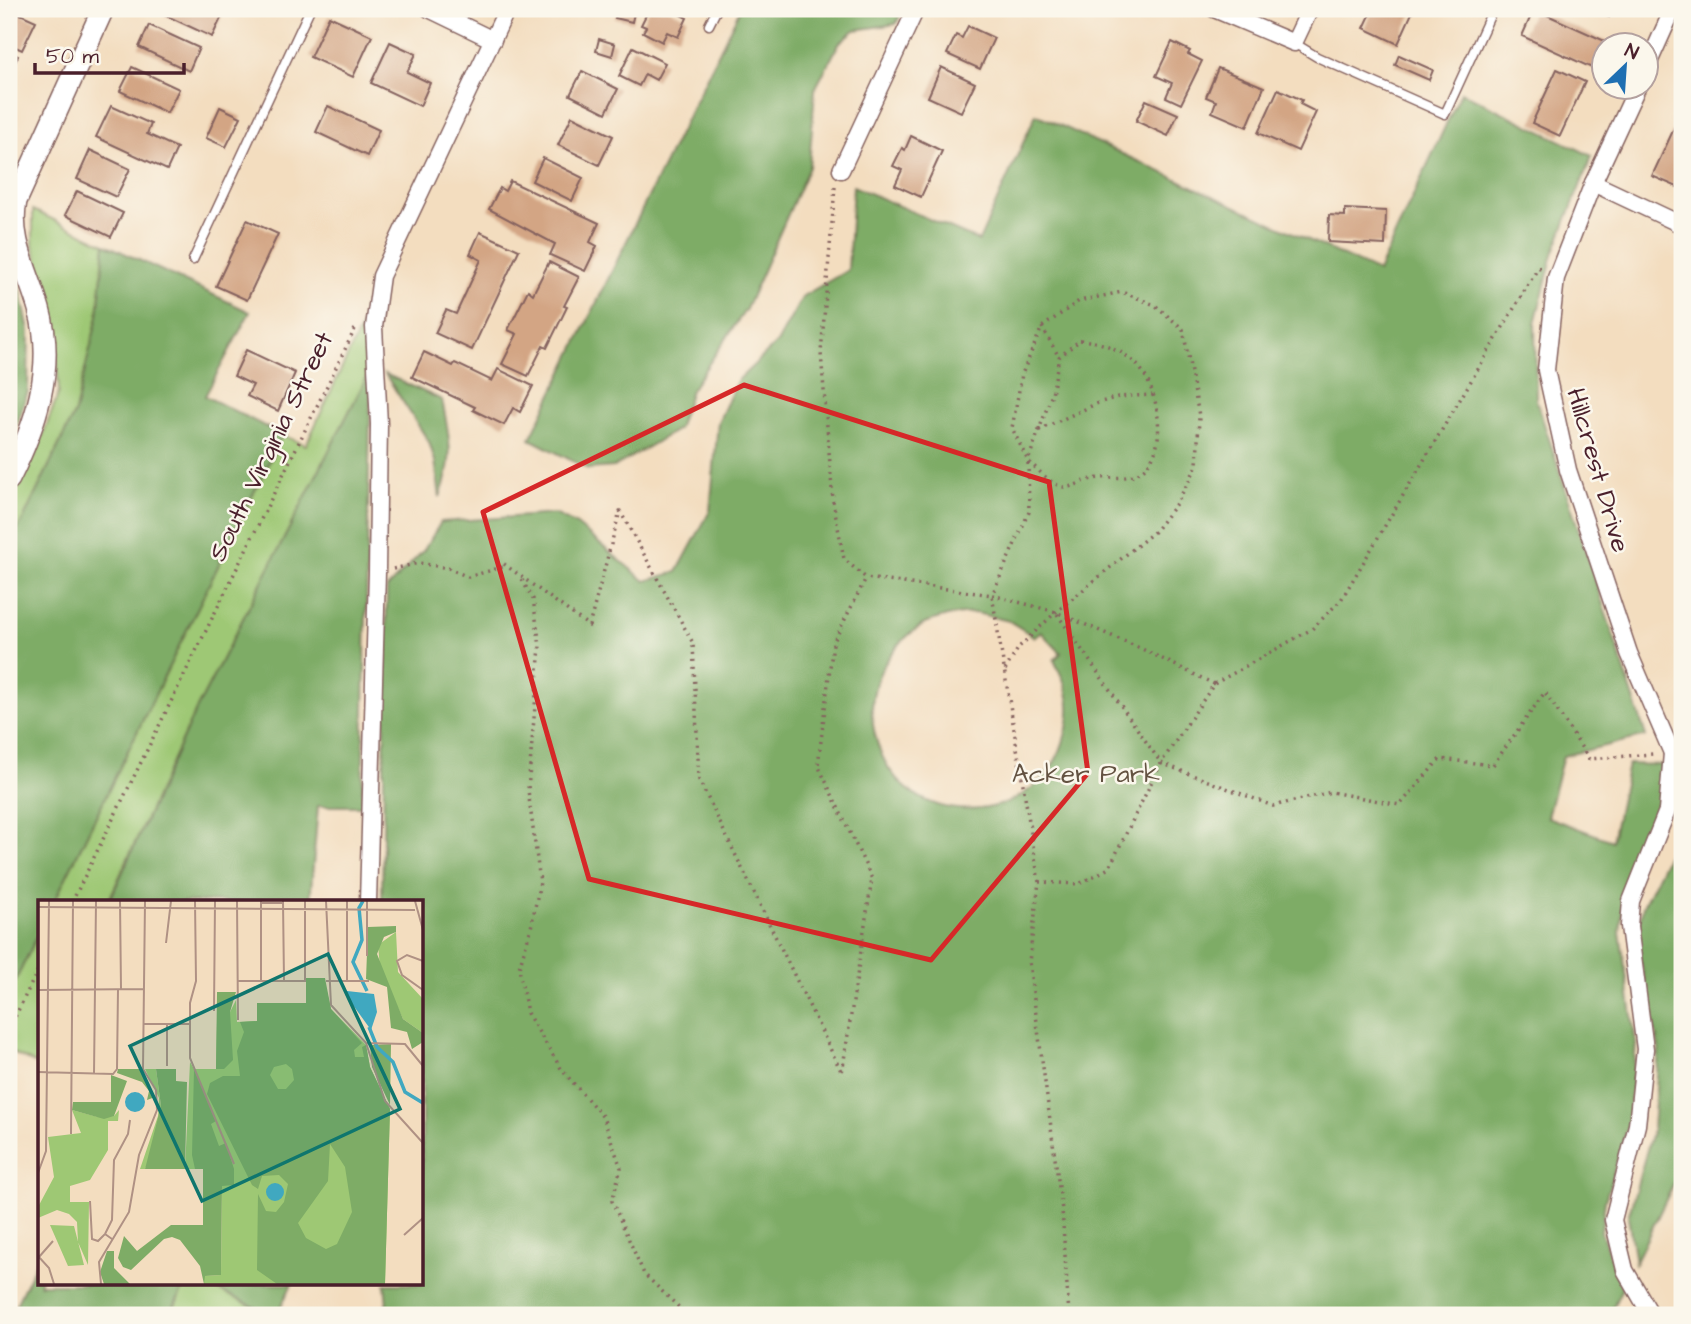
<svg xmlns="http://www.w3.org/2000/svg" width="1691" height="1324" viewBox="0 0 1691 1324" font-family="'Architects Daughter',sans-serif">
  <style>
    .green { fill: #9ec874; stroke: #747450; stroke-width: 2 }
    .forest { fill: #7eac66; stroke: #646648; stroke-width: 2; fill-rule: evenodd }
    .building { fill: #d3a584 }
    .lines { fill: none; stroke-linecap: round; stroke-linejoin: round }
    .service-casing { stroke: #85625f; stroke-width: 11 }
    .minor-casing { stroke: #85625f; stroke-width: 19 }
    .tertiary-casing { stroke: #85625f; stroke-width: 24 }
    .path { stroke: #85625f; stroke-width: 3.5; stroke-dasharray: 2 5; stroke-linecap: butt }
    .service { stroke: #fff; stroke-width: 8 }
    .minor { stroke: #fff; stroke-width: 16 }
    .tertiary { stroke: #fff; stroke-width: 21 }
    .marked { fill: none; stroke: #d62828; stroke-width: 5; stroke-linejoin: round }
    .labels { text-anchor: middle; stroke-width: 5; stroke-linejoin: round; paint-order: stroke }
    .street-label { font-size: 26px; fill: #4a1f2b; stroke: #fbf7ec }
    .park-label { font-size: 26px; fill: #635241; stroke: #fbf7ec }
    .inset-river { fill: none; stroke: #40a8c0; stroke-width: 3.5 }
    .inset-road { fill: none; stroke: #af9184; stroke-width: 2 }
    .view { fill: #0f766e; fill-opacity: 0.15; stroke: #0f766e; stroke-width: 3.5 }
    .inset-edge { fill: none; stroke: #4a1f2b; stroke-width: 3.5 }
  </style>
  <rect width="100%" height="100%" fill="#fbf7ec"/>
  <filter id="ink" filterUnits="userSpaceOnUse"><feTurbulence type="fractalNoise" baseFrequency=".0143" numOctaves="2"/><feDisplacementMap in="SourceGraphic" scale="14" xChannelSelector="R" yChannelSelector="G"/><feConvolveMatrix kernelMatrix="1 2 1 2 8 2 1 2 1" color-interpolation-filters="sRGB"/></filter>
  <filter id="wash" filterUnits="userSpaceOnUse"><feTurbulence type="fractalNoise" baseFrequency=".00686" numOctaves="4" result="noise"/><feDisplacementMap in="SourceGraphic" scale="28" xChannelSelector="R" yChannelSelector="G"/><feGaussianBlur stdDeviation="1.57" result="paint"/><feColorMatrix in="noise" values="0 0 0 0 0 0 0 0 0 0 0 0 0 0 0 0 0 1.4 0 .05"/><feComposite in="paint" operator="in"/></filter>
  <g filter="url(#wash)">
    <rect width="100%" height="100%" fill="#f3ddbf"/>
    <g class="green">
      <path d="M33,210l72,34 -7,72 -23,96 -52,108 -14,22v-38l26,-48 24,-64 -5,-78 -21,-69z"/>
      <path d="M369,310l2,59 -181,353 -82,180h-54l228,-467 24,10z"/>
      <path d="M40,930v136l-31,-15v-57z"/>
      <path d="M185,1284h20l67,31h-101z"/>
    </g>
    <g class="forest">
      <path d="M740,9h163l-7,15 -41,6 -15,12 -25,47 -6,78 -63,142 -55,81 -13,39 -64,38 -26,2 -58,-30z"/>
      <path d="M1461,92l131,64 -39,98 -18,69 1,76 110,337 -83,20 -16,61 65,24 16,-77 37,1 -8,48 -33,83 -4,36 16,112 -8,80 -23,77 -4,31 21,56 -13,27h-1221l-3,-31h37v-382h-40l5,-314 37,-38 17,-28 114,-8 22,11 68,56 32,-9 33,-61 8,-89 19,-41 40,-38 26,-47 45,-26 5,-84 126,55 57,-127 342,158zM976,613l33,8 26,16 6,-5 20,21 -7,7c4,9 10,19 12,29 5,15 3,33 -1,47 -24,94 -161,100 -188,6 -7,-23 -7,-45 2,-67 12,-26 35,-52 65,-58 10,-3 21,-3 32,-4z"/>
      <path d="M105,244l145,68 -45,84 77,39 -228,467h-14v28l-31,64v-452l14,-22 52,-108 23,-96z"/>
      <path d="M9,261l11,27 9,42 -1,61 -15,45 -4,-1z"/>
      <path d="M371,369l-9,437h-44l-8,96h-201l81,-180z"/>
      <path d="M385,374l57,26c8,40 13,57 -2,97l-5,-36 -6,-19z"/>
      <path d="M1682,820v347l-47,96 -7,-46 25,-89 6,-79 -23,-109 7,-34 36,-74z"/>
      <path d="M40,1255v29h145l-15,31h-159z"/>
      <path d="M205,1284h87l-15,31h-5z"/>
    </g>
    <g id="blocks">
      <g class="building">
        <path d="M9,9l27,12 -14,29 -13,-6z"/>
        <path d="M152,9h70l3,1 -13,27z"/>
        <path d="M618,9h17l-3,13 -17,-4z"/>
        <path d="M649,9h20l18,9 -9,19 -11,-5 -5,10 -19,-10 3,-5 -5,-2z"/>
        <path d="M1373,9h31l8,4 -14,31 -34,-16z"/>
        <path d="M1534,9l73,33 -13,27 -72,-33z"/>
        <path d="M1591,9h22l-4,8z"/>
        <path d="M329,16l43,20 -19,41 -43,-20z"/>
        <path d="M149,25l50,23 -10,23 -50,-24z"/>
        <path d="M968,26l26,12 -14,31 -33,-15 9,-19 6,3z"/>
        <path d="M599,39l16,5 -3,12 -16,-5z"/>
        <path d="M390,42l26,12 -9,18 23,11 -10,23 -49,-23z"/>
        <path d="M1172,42l18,9 -2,3 14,7 -21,43 -15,-7 6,-14 -16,-7z"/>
        <path d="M633,47l32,16 -9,17 -11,-6 -6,12 -20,-10z"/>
        <path d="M9,52l9,4 -9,19z"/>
        <path d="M1399,55l34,15 -4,10 -34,-15z"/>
        <path d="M132,67l47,22 -12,24 -47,-22z"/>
        <path d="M941,67l34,16 -14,29 -33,-15z"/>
        <path d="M1218,68l46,19 -17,40 -35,-15 4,-11 -10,-4z"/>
        <path d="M1557,69l28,13 -25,54 -28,-13z"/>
        <path d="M582,71l36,18 -12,24 -36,-18z"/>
        <path d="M1278,89l24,11 -2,4 16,8 -18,39 -40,-18z"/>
        <path d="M1146,100l32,14 -10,22 -32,-15z"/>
        <path d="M111,106l40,18 -4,10 30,14 -10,22 -71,-33z"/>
        <path d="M328,106l51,24 -12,26 -51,-24z"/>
        <path d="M220,107l21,10 -15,30 -20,-9z"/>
        <path d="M572,116l41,20 -14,29 -41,-20z"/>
        <path d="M1677,122l5,2v65l-30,-13z"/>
        <path d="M911,136l31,15 -21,46 -26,-12 7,-15 -9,-4 9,-18 3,2z"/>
        <path d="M90,150l40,19 -14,28 -39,-18z"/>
        <path d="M543,158l40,20 -11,23 -40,-20z"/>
        <path d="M510,181l89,42 -9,19 7,4 -12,25 -35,-16 5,-11 -66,-35 11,-21 5,3z"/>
        <path d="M77,191l46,22 -12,24 -46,-22z"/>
        <path d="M1345,209l41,2 -1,34 -57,-3 1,-27 16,1z"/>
        <path d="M247,220l31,14 -31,66 -31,-14z"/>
        <path d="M480,232l39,18 -47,100 -37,-17 11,-23 10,4 25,-54 -11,-6z"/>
        <path d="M549,262l30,15 -15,29 3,1 -20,41 -4,-2 -15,30 -26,-12 15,-30 -9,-4 20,-40 5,4z"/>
        <path d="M246,350l49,23 -17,38 -31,-15 6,-11 -19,-9z"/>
        <path d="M424,352l29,14 2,-3 37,18 6,-12 35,17 -13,26 -7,-4 -9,17 -31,-15 2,-3 -63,-30z"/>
      </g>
    </g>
  </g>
  <g filter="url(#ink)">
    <use href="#blocks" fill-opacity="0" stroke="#85625f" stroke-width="2"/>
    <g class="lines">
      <g class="service-casing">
        <g id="service">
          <path d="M709,25l8,-16"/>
          <path d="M1294,43l23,14 128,57 48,-105"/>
          <path d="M193,260l117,-251"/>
        </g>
      </g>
      <g class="minor-casing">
        <g id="minor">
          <path d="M429,9l64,31"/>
          <path d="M1214,9l80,34 16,-34"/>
          <path d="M1646,69l27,-60"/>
          <path d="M1637,88l-44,95 -37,95 -10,92 22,100 61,183 43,100 10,5"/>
          <path d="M841,170l75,-161"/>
          <path d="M1593,183l89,42"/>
          <path d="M368,902l9,-330 2,-148 -5,-97 7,-51 126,-267"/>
          <path d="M1651,1315l-26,-45 -12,-50 24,-95 8,-76 -16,-123 2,-25 36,-90 5,-58"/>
        </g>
      </g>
      <g class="tertiary-casing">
        <path id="tertiary" d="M9,479c26,-52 47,-111 30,-170 -10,-36 -31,-70 -23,-108l87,-192"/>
      </g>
      <g class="path">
        <path d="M835,187l-14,166 12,148 11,58 22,19 126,17 47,287 -10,80 33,248 7,105"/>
        <path d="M1042,327l17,30"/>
        <path d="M1080,340c21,2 36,7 53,21 26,21 40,96 3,113 -12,6 -30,2 -43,5 -9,1 -17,7 -25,8 -14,2 -30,-18 -40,-26l24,-67 7,-37z"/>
        <path d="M1039,430l59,-27 20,-6 34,-2"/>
        <path d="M504,564l85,62 31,-115 73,132 6,137 143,293 30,-194 -54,-114 15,-122 33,-65"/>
        <path d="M393,569l26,-6 29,5 20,9 38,-11"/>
        <path d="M522,580l11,19 7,47 -12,144 12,92 -9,46 -12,40 8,45 35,57 41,47 18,51 -9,33 32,73 43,41"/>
        <path d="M1057,614l104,149 112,43 58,-14 69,13 40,-46 53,6 52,-73 44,67 64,-5"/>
        <path d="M1005,670l14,-23 37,-35 99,-81 23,-30 19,-35 2,-50 -16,-87 -28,-24 -33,-13 -43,9 -37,26 -20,47 -10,54 16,33 1,51 -37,83 64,17 86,37 72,35"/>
        <path d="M1039,882l40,2 30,-16 52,-105 53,-79 98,-55 29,-29 197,-332 5,-1"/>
        <path d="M72,902l284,-575"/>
        <path d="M9,1029l31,-63"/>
      </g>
      <use href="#service" class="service"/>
      <use href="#minor" class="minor"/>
      <use href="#tertiary" class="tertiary"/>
    </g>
  </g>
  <path class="marked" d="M744,385l305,97 39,291 -157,187 -342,-81 -106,-367z"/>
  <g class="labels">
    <g class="street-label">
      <text transform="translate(270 446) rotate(-64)" y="9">South Virginia Street</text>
      <text transform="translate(1599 470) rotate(74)" y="9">Hillcrest Drive</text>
    </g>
    <g class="park-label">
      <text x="1086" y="782">Acker Park</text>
    </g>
  </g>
  <g transform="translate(38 900)">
    <rect width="385" height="385" fill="#f3ddbf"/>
    <path d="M358,32l2,40 25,27v34l-20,-14 -23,-51 -2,-23zM287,83l6,26 35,36 4,22 20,42 -5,175h-181v-8l17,-1 1,-90 12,-16h-49l5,-107 4,7h22l1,-47 13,-10 6,-12 1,22 20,-1v-18h49zM107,169h11l5,37 -8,45 -8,18h-5l18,-53 1,-18zM34,210l26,7 16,-1 5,-6 -1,11h-10v29l-18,30 -20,6v16h19l-1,63 -10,-23 -1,-20 -8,-8 -12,-4 -19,8v-11l16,-30 -6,-40 33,-4zM12,325l24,1 10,39 -16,1z" fill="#9ec874"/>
    <path d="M358,26v6l-12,5 -7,17 26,65 20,14v9l-11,7 -5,-17 -16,-4 -4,-41 -21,-8 2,-52zM268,78h19l6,31 31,34 -8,7 1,7h9l-2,-10 4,-2 4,22 20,42 -5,175h-108l-20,-14 1,-76 8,17 10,1 8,-10 4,-18 -9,-9 -17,1 -4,13 -6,-4 -45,-91 3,-11 13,-7h17l-3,-25 7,-19 -4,-10 17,-1v-18h49zM248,164l6,5 2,11 -8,9h-8l-8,-14 4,-8zM292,244l15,23 7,45 -15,32 -11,5 -20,-11 -8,-15 30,-42zM179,92h19l-6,20 3,48 -9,9h-8zM353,144l-1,61 -18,-38 -2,-22zM80,169h22l15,28 -8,3 2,-9 -7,-9 -25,-9zM118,169h20v12l11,1 -2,87h-40l16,-63zM156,169l22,52 -5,3 8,22 7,-3 8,26v16l-12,1 -1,89 -16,1 -1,8 -4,-18 -20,-26 -8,-3 -8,2 -33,31 -8,-3 -5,-9 6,-22 13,15 34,-26h32v-56h-8l-3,-14zM73,175l16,6 -13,35 -10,3 -32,-9 1,-8h38zM69,351h7v17l16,16h-26l-4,-12z" fill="#7eac66" fill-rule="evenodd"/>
    <path d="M309,91l27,3 3,18 -6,18 -26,-36zM87 202a10 10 0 1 1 20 0a10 10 0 1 1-20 0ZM228 292a9 9 0 1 1 18 0a9 9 0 1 1-18 0Z" fill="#40a8c0"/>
    <path class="inset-river" d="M325,1l-4,7 3,32 -9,22 14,29M331,127l8,20 16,15 12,30 18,11"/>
    <path class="inset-road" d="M82,1l1,88M157,1l1,80 -6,22v55l44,106M199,1l1,119M223,1v81M245,1l1,80M288,1l5,104 35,38 39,1 18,22M377,1l8,29M223,3h22M0,7l377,3M128,43l5,-42M329,56v-55M385,61l-16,-6 -10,6 5,14 21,15M200,81h67v-80M288,81h43M309,81v-80M0,90l105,-1M176,111l1,-110M105,124h47M328,143l19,58 38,42M129,166v-42M0,172l75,2 4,-5 1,-80M56,174l2,-173M33,234l2,-233M0,273l8,-22 3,-250M52,301l2,38 6,2 7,-7 7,5M67,334l7,-14 2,-60 14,-26 2,-14M366,335l19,-17M0,356l11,12 5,16M1,357l14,-16M63,384l-2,-22 30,-50 10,-57 18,-45 -1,-20 -13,-21 2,-168"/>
    <path class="view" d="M290,54l72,155 -198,92 -72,-155z"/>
    <rect width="385" height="385" class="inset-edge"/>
  </g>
  <rect width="1691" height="1324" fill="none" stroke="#fbf7ec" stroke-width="35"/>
  <g transform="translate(1625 66) rotate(25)"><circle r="33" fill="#fbf7ec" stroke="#b4a19f" stroke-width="2"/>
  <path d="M0-5L12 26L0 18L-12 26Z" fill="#1f6fb2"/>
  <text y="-10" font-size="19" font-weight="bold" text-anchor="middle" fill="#4a1f2b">N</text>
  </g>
  <path d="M35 63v10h149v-10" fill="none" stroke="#4a1f2b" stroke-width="3.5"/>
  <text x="46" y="63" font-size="21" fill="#4a1f2b" stroke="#fbf7ec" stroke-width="5" paint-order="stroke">50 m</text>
</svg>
